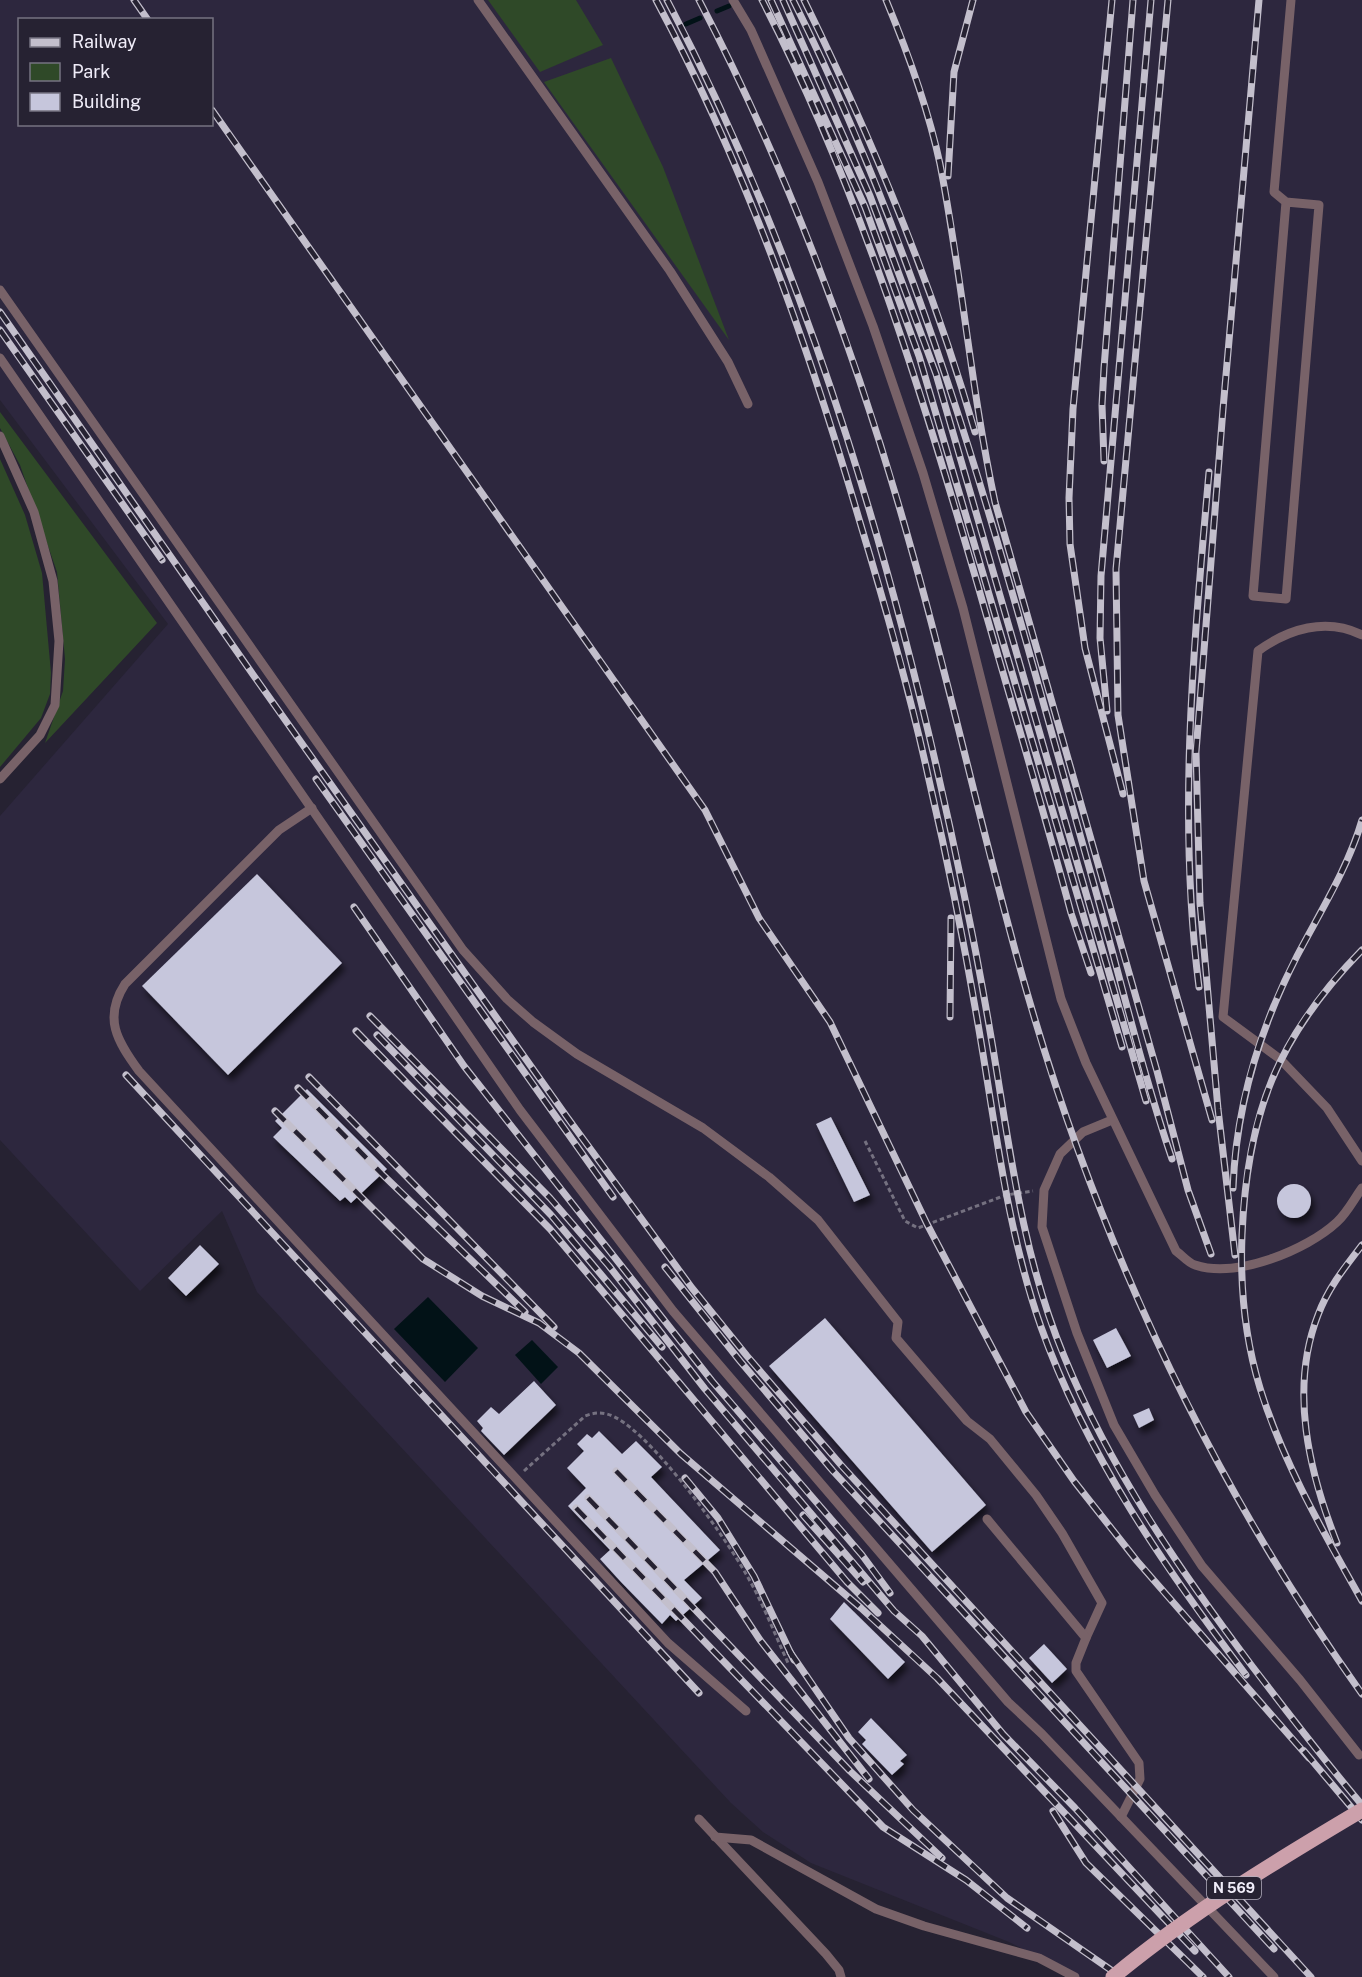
<svg xmlns="http://www.w3.org/2000/svg" width="1362" height="1977" viewBox="0 0 1362 1977" font-family="'Public Sans',sans-serif">
  <style>
    .built { fill: #2d273e; fill-rule: evenodd }
    .green { fill: #2f4928 }
    .water { fill: #021217 }
    .lines { fill: none; stroke-linecap: round; stroke-linejoin: round }
    .stream { stroke: #021217; stroke-width: 5 }
    .building { fill: #c6c6dc; filter: url(#shadow) }
    .path { stroke: #757180; stroke-width: 3; stroke-dasharray: 4.5 3; stroke-linecap: butt }
    .lane { stroke: #786268; stroke-width: 9 }
    .rail-casing { stroke: #c3bfcc; stroke-width: 7 }
    .rail { stroke: #262232; stroke-width: 4.5; stroke-dasharray: 14; stroke-linecap: butt }
    .primary-bridge { stroke: #cca0ab; stroke-width: 15 }
    .labels { text-anchor: middle; stroke-width: 6; stroke-linejoin: round; paint-order: stroke }
    .shield { fill: #262232; stroke: #b3afbd; stroke-width: 1.5 }
    .shield-label { font-size: 14px; font-weight: bold; fill: #efecf8 }
  </style>
  <defs>
    <filter id="shadow"><feDropShadow dx="3.5" dy="6" stdDeviation="3" flood-color="#0009"/></filter>
  </defs>
  <rect width="100%" height="100%" fill="#262232"/>
  <path class="built" d="M0,0h1362v1977h-284l-69,-35 -198,-79 -48,-31 -32,-29 -474,-511 -35,-81 -82,80 -140,-151v-324l168,-192 -168,-224zM20,20h192v104h-192z"/>
  <g class="green">
    <path d="M488,0h88l27,45 -63,27z"/>
    <path d="M611,58l52,109 66,173 -185,-258z"/>
    <path d="M0,412l157,211 -112,120 18,-52 2,-32 -8,-87 -37,-107 -20,-37z"/>
    <path d="M0,459l25,56 17,58 9,100 -1,21 -9,24 -41,49z"/>
  </g>
  <g class="water">
    <path d="M428,1297l50,51 -33,34 -51,-53z"/>
    <path d="M532,1340l26,27 -17,17 -26,-29z"/>
  </g>
  <g class="lines">
    <g class="stream">
      <path d="M717,11l12,-5"/>
      <path d="M686,24l14,-6"/>
    </g>
  </g>
  <g class="building">
    <path d="M257,874l85,89 -114,112 -86,-89z"/>
    <path d="M307,1089l80,80 -36,34 -6,-6 -5,4 -67,-64 9,-9 -7,-7z"/>
    <path d="M831,1117l39,78 -16,7 -38,-78z"/>
    <circle cx="1294" cy="1201" r="17"/>
    <path d="M200,1245l19,19 -33,32 -18,-18z"/>
    <path d="M825,1318l161,187 -54,47 -163,-186z"/>
    <path d="M1116,1328l15,28 -24,12 -14,-28z"/>
    <path d="M534,1381l22,24 -52,50 -23,-24 2,-3 -6,-7 14,-14 8,7z"/>
    <path d="M1149,1408l5,12 -15,8 -6,-13z"/>
    <path d="M599,1431l23,23 14,-13 26,26 -11,10 69,73 -36,30 18,18 -26,23 -6,-6 -8,9 -41,-42 -21,-23 10,-9 -42,-44 18,-18 -19,-20 17,-17 -7,-7 10,-10 5,4z"/>
    <path d="M844,1602l61,60 -17,17 -58,-60z"/>
    <path d="M1044,1644l23,25 -15,14 -23,-25z"/>
    <path d="M871,1718l36,37 -7,6 4,3 -12,11 -30,-31 4,-4 -8,-8z"/>
  </g>
  <g class="lines">
    <g class="path">
      <path d="M865,1141l40,80 13,7 88,-33 27,-4"/>
      <path d="M524,1471l61,-55c8,-3 14,-4 22,-2 39,10 118,123 139,160 17,29 29,61 43,91"/>
    </g>
    <g class="lane">
      <path d="M478,0l192,271 58,91 20,42"/>
      <path d="M733,0l18,30 67,152 55,144 50,147 40,135 98,391 25,64 90,188c6,4 12,12 19,14 41,14 112,-15 142,-43 10,-9 17,-23 25,-34"/>
      <path d="M1286,202l-33,394 33,3 33,-394 -33,-3 -12,-10 17,-192"/>
      <path d="M0,290l463,660 44,49 26,23 44,32 126,74 66,49 49,43 80,102 -2,16 71,83 23,18 46,56 26,38 40,70 -16,35"/>
      <path d="M0,358l520,752 153,201 335,391 34,32 232,243"/>
      <path d="M0,436l34,76 19,69 6,60 -4,64 -15,30 -40,44"/>
      <path d="M1362,635c-36,-18 -74,-6 -104,16l-35,366 57,42 47,49 35,53"/>
      <path d="M312,808l-33,22 -154,154c-22,34 -8,57 14,87l529,572 78,68"/>
      <path d="M1112,1120l-29,12 -23,22 -16,36 -2,37 35,106 37,92 41,70 47,71 98,114 59,75"/>
      <path d="M987,1519l99,119 -10,25v8l63,92 1,16 -19,38"/>
      <path d="M699,1819l127,135 13,16 2,7"/>
      <path d="M715,1837l36,3 125,69 48,17 115,32 36,19"/>
    </g>
    <g class="rail-casing">
      <g id="rail">
        <path d="M134,0l14,20"/>
        <path d="M656,0c88,164 151,341 203,519 26,86 51,173 70,261 21,91 39,182 54,274 15,92 27,185 58,273 45,127 124,241 205,348"/>
        <path d="M667,0c145,276 235,590 297,894 13,61 24,123 34,185 15,94 29,188 66,277 46,113 115,213 188,310 36,47 72,94 110,139"/>
        <path d="M699,0c91,175 159,358 212,548 57,200 95,406 167,602 70,193 165,377 284,544"/>
        <path d="M762,0c96,186 158,386 216,586 31,109 64,218 93,327l20,60"/>
        <path d="M771,0l94,207 54,149 203,691"/>
        <path d="M783,0l87,196 66,178 210,727"/>
        <path d="M793,0c143,285 219,594 305,899 24,86 45,175 74,260"/>
        <path d="M804,0c68,139 128,283 171,432"/>
        <path d="M886,0c22,53 42,108 54,164 22,112 31,226 55,338l162,569 31,119 23,64"/>
        <path d="M1112,0l-39,409 -4,89 1,46 15,104 38,146"/>
        <path d="M1168,0l-52,569 2,146 26,166 68,239"/>
        <path d="M212,110l493,700 54,108 71,104 97,202 99,188 48,69 63,80 172,197"/>
        <path d="M948,176l6,-104 19,-72"/>
        <path d="M0,312l254,364 313,441 125,171 55,68 94,109 470,512"/>
        <path d="M0,330l162,230"/>
        <path d="M1104,461l-2,-56 2,-37 29,-368"/>
        <path d="M1107,711l-7,-73 1,-62 50,-576"/>
        <path d="M316,779l297,418"/>
        <path d="M354,907l110,159 248,315 150,174 28,38"/>
        <path d="M1362,950c-85,87 -115,164 -120,285 -2,51 3,104 18,153 23,75 64,145 102,213"/>
        <path d="M1199,987c-22,-172 -5,-343 10,-515"/>
        <path d="M370,1016l180,182 59,68 96,123 189,222 28,25 81,98 72,74 154,169"/>
        <path d="M950,1017l1,-99"/>
        <path d="M356,1031l194,198 297,353 31,31"/>
        <path d="M377,1035l174,180 111,132"/>
        <path d="M126,1075l573,618"/>
        <path d="M309,1077l245,250"/>
        <path d="M298,1088l84,86 143,138"/>
        <path d="M275,1111l148,148 59,37 57,27 40,30 102,101 180,154 76,70 258,273"/>
        <path d="M1233,1188c3,-83 26,-158 64,-232 23,-44 51,-88 65,-136"/>
        <path d="M1235,1255l-17,-146 -18,-206 -4,-151 27,-343 36,-409"/>
        <path d="M665,1267l75,94 93,110 441,478"/>
        <path d="M616,1471l99,101 45,68 109,139"/>
        <path d="M685,1478l33,40 36,58 40,84"/>
        <path d="M588,1498l262,273 92,87"/>
        <path d="M576,1508l307,319 83,53 61,48"/>
        <path d="M803,1515l60,67"/>
        <path d="M1337,1543c-28,-71 -48,-154 -19,-228 10,-27 27,-48 44,-70"/>
        <path d="M790,1652l59,86 64,72 94,88 114,79"/>
        <path d="M1304,1751l58,69"/>
        <path d="M1053,1811l33,52 117,114"/>
      </g>
    </g>
    <use href="#rail" class="rail"/>
    <path class="primary-bridge" d="M1113,1977c77,-64 163,-116 249,-167"/>
  </g>
  <g class="labels">
    <rect class="shield" x="1207" y="1877" width="54" height="22" rx="4.5"/>
    <g class="shield-label">
      <text x="1234" y="1893">N 569</text>
    </g>
  </g>
  <rect x="18" y="18" width="195" height="108" fill="#262232" stroke="#767381" stroke-width="1.5"/>
  <rect x="30" y="38" width="30" height="9" fill="#c3bfcc" stroke="#767381" stroke-width="1.5"/>
  <text x="72" y="48" font-size="18" fill="#efecf8">Railway</text>
  <rect x="30" y="63" width="30" height="18" fill="#2f4928" stroke="#767381" stroke-width="1.5"/>
  <text x="72" y="78" font-size="18" fill="#efecf8">Park</text>
  <rect x="30" y="93" width="30" height="18" fill="#c6c6dc" stroke="#767381" stroke-width="1.5"/>
  <text x="72" y="108" font-size="18" fill="#efecf8">Building</text>
</svg>
